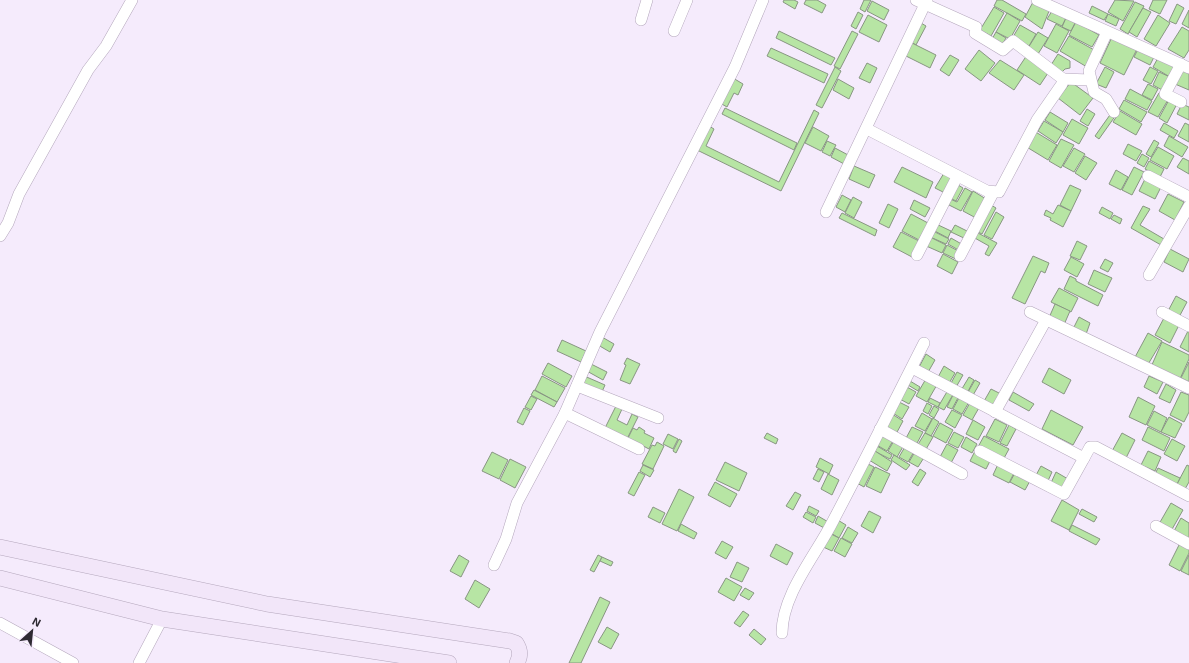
<svg xmlns="http://www.w3.org/2000/svg" width="1189" height="663" viewBox="0 0 1189 663" font-family="'Exo 2',sans-serif">
  <style>
    .building { fill: #b7e5a4; stroke: #889682 }
    .lines { fill: none; stroke-linecap: round; stroke-linejoin: round }
    .street-casing { stroke: #b4a7bc; stroke-width: 12 }
    .secondary-casing { stroke: #b4a7bc; stroke-width: 16 }
    .street { stroke: #fff; stroke-width: 11 }
    .secondary { stroke: #f2e6f9; stroke-width: 15 }
  </style>
  <rect width="100%" height="100%" fill="#f5ebfc"/>
  <g class="building">
    <path d="M784,0h10l4,2 -3,7 -12,-7z"/>
    <path d="M806,0h11l9,5 -4,8 -18,-9z"/>
    <path d="M864,0h7l-6,12 -5,-3z"/>
    <path d="M997,0h5l24,14 -4,7 -28,-15z"/>
    <path d="M1115,0l19,1 -11,20 -15,-9z"/>
    <path d="M1153,0h14l-7,14 -11,-5z"/>
    <path d="M872,1l17,9 -5,10 -17,-9z"/>
    <path d="M1033,2l16,9 -7,18 -17,-12z"/>
    <path d="M1135,2l9,4 -16,28 -8,-5z"/>
    <path d="M1177,4l7,4 -8,16 -7,-3z"/>
    <path d="M1092,6l16,8 -4,6 -15,-7z"/>
    <path d="M994,7l10,6 -13,23 -11,-6z"/>
    <path d="M1143,8l8,4 -14,25 -8,-5z"/>
    <path d="M1189,10v18l-7,-4z"/>
    <path d="M1052,11l14,7 -4,8 -15,-7z"/>
    <path d="M858,12l5,3 -7,14 -5,-3z"/>
    <path d="M1007,13l13,8 -10,18 -14,-7z"/>
    <path d="M1108,14l11,5 -3,7 -11,-5z"/>
    <path d="M868,15l19,10 -8,17 -20,-10z"/>
    <path d="M1158,15l12,8 -14,23 -12,-7z"/>
    <path d="M1066,18l9,5 -4,8 -9,-4z"/>
    <path d="M1076,22l23,13 -7,12 -23,-12z"/>
    <path d="M921,23l5,3 -10,19 -5,-3z"/>
    <path d="M1056,24l13,7 -12,22 -13,-7z"/>
    <path d="M1020,25l16,9 -7,12 -16,-9z"/>
    <path d="M1182,27l7,4v19l-5,8 -16,-9z"/>
    <path d="M779,31l56,27 -4,7 -55,-27z"/>
    <path d="M852,31l6,3 -18,35 -6,-3z"/>
    <path d="M996,32l10,6 -4,7 -10,-6z"/>
    <path d="M1038,32l10,6 -10,16 -10,-6z"/>
    <path d="M1069,36l27,15 -9,16 -27,-16z"/>
    <path d="M1112,37l25,12 -13,26 -24,-12z"/>
    <path d="M910,42l26,13 -6,13 -26,-13z"/>
    <path d="M771,48l57,26 -4,9 -57,-27z"/>
    <path d="M1138,49l16,8 -4,8 -16,-8z"/>
    <path d="M979,50l16,13 -14,18 -16,-12z"/>
    <path d="M1058,54l12,7v7l-5,1 -3,3 -11,-7z"/>
    <path d="M950,55l9,5 -10,16 -9,-6z"/>
    <path d="M1027,55l23,15 -10,15 -23,-15z"/>
    <path d="M1159,56l17,10 -6,11 -17,-10z"/>
    <path d="M1000,60l24,15 -10,15 -25,-17z"/>
    <path d="M867,63l10,5 -7,15 -11,-5z"/>
    <path d="M835,67l6,4 -19,37 -6,-3z"/>
    <path d="M1105,67l9,5 -8,16 -10,-4z"/>
    <path d="M1150,67l8,4 -7,13 -8,-4z"/>
    <path d="M1182,69l7,3v18l-14,-6z"/>
    <path d="M1159,72l11,5 -6,14 -11,-6z"/>
    <path d="M733,78l10,6 -5,11 -4,-2 -7,14 -7,-4z"/>
    <path d="M838,79l16,9 -5,11 -16,-9z"/>
    <path d="M1071,82l22,16 -13,17 -22,-17z"/>
    <path d="M1148,84l10,5 -6,11 -10,-5z"/>
    <path d="M1130,89l22,12 -5,9 -22,-11z"/>
    <path d="M1159,93l10,5 -11,19 -10,-5z"/>
    <path d="M1170,98l8,4 -11,21 -8,-5z"/>
    <path d="M1124,100l23,12 -6,10 -22,-13z"/>
    <path d="M1182,104l7,3v13l-12,-6z"/>
    <path d="M725,108l72,35 -3,7 -72,-36z"/>
    <path d="M1087,109l8,5 -7,12 -8,-5z"/>
    <path d="M814,110l5,3 -38,78 -84,-41 12,-24 5,3 -8,17 73,36z"/>
    <path d="M1120,111l22,13 -6,11 -23,-13z"/>
    <path d="M1050,112l18,11 -5,9 -18,-12z"/>
    <path d="M1112,112l4,3 -17,24 -4,-3z"/>
    <path d="M1072,119l16,9 -9,16 -16,-9z"/>
    <path d="M1044,121l19,11 -7,11 -18,-12z"/>
    <path d="M1164,123l14,8 -4,7 -14,-8z"/>
    <path d="M1185,123l4,2v17l-11,-6z"/>
    <path d="M813,127l16,9 -8,15 -16,-8z"/>
    <path d="M1034,131l23,14 -9,15 -23,-14z"/>
    <path d="M1169,136l19,11 -6,10 -18,-11z"/>
    <path d="M1061,139l13,6 -13,23 -12,-7z"/>
    <path d="M1154,140l5,3 -8,14 -5,-3z"/>
    <path d="M827,141l9,4 -6,11 -8,-4z"/>
    <path d="M1128,144l14,7 -6,10 -13,-7z"/>
    <path d="M1158,147l16,9 -7,13 -17,-9z"/>
    <path d="M835,148l15,8 -4,9 -15,-8z"/>
    <path d="M1074,148l11,6 -11,18 -11,-6z"/>
    <path d="M1142,154l7,4 -5,9 -7,-4z"/>
    <path d="M1085,156l12,7 -11,17 -11,-7z"/>
    <path d="M1183,158l6,3v13l-12,-7z"/>
    <path d="M1149,161l15,8 -4,8 -15,-8z"/>
    <path d="M854,166l21,9 -6,13 -20,-9z"/>
    <path d="M902,167l31,15 -7,16 -32,-16z"/>
    <path d="M1134,167l10,5 -12,23 -10,-5z"/>
    <path d="M1116,170l12,7 -7,13 -12,-6z"/>
    <path d="M944,173l9,5 -8,15 -10,-5z"/>
    <path d="M1146,177l16,8 -7,14 -16,-8z"/>
    <path d="M955,183l8,5 -7,13 -8,-4z"/>
    <path d="M1070,185l11,5 -10,21 -11,-6z"/>
    <path d="M965,188l7,4 -11,19 -16,-8 3,-5 9,4z"/>
    <path d="M973,191l13,8 -10,19 -13,-7z"/>
    <path d="M1168,194l16,8 -9,18 -16,-9z"/>
    <path d="M842,195l9,5 -6,12 -9,-5z"/>
    <path d="M853,197l9,5 -8,16 -9,-5z"/>
    <path d="M914,200l16,8 -5,9 -15,-8z"/>
    <path d="M888,204l10,5 -9,19 -10,-5z"/>
    <path d="M991,205l5,3 -14,26 -4,-2z"/>
    <path d="M1058,205l13,6 -8,16 -13,-7 1,-2 -7,-3 2,-5 7,4z"/>
    <path d="M1143,206l7,3 -10,16 24,14 -3,6 -30,-17z"/>
    <path d="M1102,207l11,6 -3,6 -11,-6z"/>
    <path d="M996,212l8,5 -12,22 -8,-4z"/>
    <path d="M842,213l35,17 -2,6 -36,-18z"/>
    <path d="M911,214l17,9 -9,17 -17,-9z"/>
    <path d="M1114,215l8,4 -2,5 -9,-5z"/>
    <path d="M934,223l17,8 -3,7 -17,-9z"/>
    <path d="M955,225l14,7 -3,7 -15,-7z"/>
    <path d="M931,230l18,9 -3,5 -18,-8z"/>
    <path d="M901,232l18,9 -7,16 -19,-10z"/>
    <path d="M976,232l21,11 -8,13 -4,-2 4,-8 -16,-9z"/>
    <path d="M928,236l18,9 -4,8 -18,-8z"/>
    <path d="M951,238l14,8 -3,6 -14,-8z"/>
    <path d="M1077,241l10,5 -7,14 -10,-4z"/>
    <path d="M947,245l15,8 -4,7 -15,-7z"/>
    <path d="M1170,249l19,10 -6,13 -19,-10z"/>
    <path d="M943,254l15,8 -6,12 -15,-8z"/>
    <path d="M1033,256l16,7 -4,10 -4,-2 -16,33 -13,-6z"/>
    <path d="M1071,257l13,7 -7,13 -13,-7z"/>
    <path d="M1105,259l8,4 -5,9 -8,-4z"/>
    <path d="M1094,270l18,8 -7,14 -17,-8z"/>
    <path d="M1070,276l6,3v2l27,14 -5,11 -34,-17z"/>
    <path d="M1059,288l19,10 -7,14 -20,-10z"/>
    <path d="M1176,296l11,6 -9,17 -11,-6z"/>
    <path d="M1055,304l15,7 -7,16 -15,-7z"/>
    <path d="M1165,316l15,7 -10,20 -15,-8z"/>
    <path d="M1079,317l11,6 -5,14 -13,-6z"/>
    <path d="M1189,329v23l-9,-5z"/>
    <path d="M1148,333l14,8 -15,25 -13,-7z"/>
    <path d="M602,337l12,7 -4,8 -12,-7z"/>
    <path d="M562,340l24,11 -5,11 -24,-11z"/>
    <path d="M1162,342l27,13v4l-10,22 -28,-14z"/>
    <path d="M926,354l9,6 -8,14 -9,-5z"/>
    <path d="M627,358l13,6 -10,20 -10,-4 6,-15 -2,-1z"/>
    <path d="M1189,362v20l-8,-4z"/>
    <path d="M548,363l24,13 -6,11 -24,-13z"/>
    <path d="M589,363l18,9 -4,8 -18,-10z"/>
    <path d="M944,366l11,7 -7,12 -11,-6z"/>
    <path d="M1049,368l22,12 -7,14 -22,-12z"/>
    <path d="M957,372l6,3 -8,14 -5,-4z"/>
    <path d="M582,375l23,10 -4,9 -23,-10z"/>
    <path d="M542,376l23,12 -8,14 -22,-12z"/>
    <path d="M1149,376l14,6 -6,12 -13,-7z"/>
    <path d="M927,377l11,6 -11,19 -11,-6z"/>
    <path d="M969,377l5,3 -8,15 -6,-3z"/>
    <path d="M975,380l5,3 -8,14 -5,-3z"/>
    <path d="M910,381l10,6 -2,4 -10,-6z"/>
    <path d="M1166,384l10,6 -6,13 -11,-5z"/>
    <path d="M905,386l11,6 -7,12 -11,-6z"/>
    <path d="M991,389l10,5 -8,14 -10,-5z"/>
    <path d="M534,390l23,12 -3,5 -23,-12z"/>
    <path d="M948,390l6,3 -10,17 -6,-3z"/>
    <path d="M1013,392l21,12 -5,7 -20,-11z"/>
    <path d="M1181,392l8,3v17l-5,10 -14,-7z"/>
    <path d="M954,393l5,3 -7,13 -5,-2z"/>
    <path d="M531,396l6,3 -6,11 -6,-3z"/>
    <path d="M960,396l9,6 -7,12 -9,-5z"/>
    <path d="M1138,397l17,9 -9,19 -17,-8z"/>
    <path d="M930,398l10,5 -2,4 -10,-5z"/>
    <path d="M971,401l9,5 -8,14 -9,-5z"/>
    <path d="M899,402l10,5 -7,12 -9,-6z"/>
    <path d="M927,403l5,3 -4,8 -5,-3z"/>
    <path d="M616,406l6,3 -5,11 10,5 5,-11 6,3 -11,22 -22,-11z"/>
    <path d="M934,406l5,3 -5,9 -5,-3z"/>
    <path d="M524,408l6,3 -7,14 -6,-3z"/>
    <path d="M952,410l10,5 -7,13 -10,-6z"/>
    <path d="M1051,410l32,17 -10,18 -31,-16z"/>
    <path d="M1154,411l13,7 -6,14 -14,-7z"/>
    <path d="M922,413l10,6 -7,12 -10,-5z"/>
    <path d="M892,414l11,7 -7,13 -11,-7z"/>
    <path d="M1169,417l13,7 -7,14 -14,-6z"/>
    <path d="M933,418l6,4 -8,14 -6,-3z"/>
    <path d="M995,419l12,6 -8,17 -13,-6z"/>
    <path d="M973,420l12,7 -7,13 -12,-6z"/>
    <path d="M940,423l13,7 -7,13 -13,-7z"/>
    <path d="M1009,425l7,4 -9,17 -7,-3z"/>
    <path d="M639,427l6,4 -1,2 10,5 -5,11 -21,-11 5,-10 4,2z"/>
    <path d="M912,427l11,5 -7,13 -11,-5z"/>
    <path d="M1148,427l22,11 -6,13 -22,-11z"/>
    <path d="M883,432l11,7 -7,12 -12,-7z"/>
    <path d="M954,432l10,5 -6,11 -10,-5z"/>
    <path d="M767,433l11,6 -2,5 -12,-6z"/>
    <path d="M925,433l8,4 -8,14 -8,-5z"/>
    <path d="M1122,433l13,7 -10,20 -14,-7z"/>
    <path d="M668,434l10,5 -5,10 -10,-5z"/>
    <path d="M984,436l25,13 -6,11 -25,-13z"/>
    <path d="M966,437l11,7 -5,9 -11,-6z"/>
    <path d="M679,439l3,2 -6,12 -3,-2z"/>
    <path d="M895,439l9,6 -7,12 -9,-6z"/>
    <path d="M1172,439l13,7 -8,15 -13,-7z"/>
    <path d="M657,442l7,4 -11,23 -11,-5 10,-19 3,1z"/>
    <path d="M947,444l11,6 -7,13 -11,-6z"/>
    <path d="M906,445l9,5 -7,12 -9,-5z"/>
    <path d="M877,446l15,9 -2,4 -16,-8z"/>
    <path d="M916,450l9,6 -7,11 -9,-5z"/>
    <path d="M875,451l17,11 -5,9 -18,-11z"/>
    <path d="M975,451l16,8 -5,10 -16,-8z"/>
    <path d="M1148,451l13,6 -6,14 -14,-6z"/>
    <path d="M492,452l16,8 -9,19 -17,-8z"/>
    <path d="M894,455l16,10 -4,5 -15,-10z"/>
    <path d="M820,458l13,7 -4,9 -13,-7z"/>
    <path d="M510,459l16,8 -11,21 -15,-8z"/>
    <path d="M725,462l22,11 -8,18 -23,-11z"/>
    <path d="M999,462l16,9 -6,12 -16,-8z"/>
    <path d="M866,463l8,4 -10,20 -9,-5z"/>
    <path d="M643,465l11,5 -4,7 -10,-6z"/>
    <path d="M1187,465l2,1v16l-4,7 -8,-5z"/>
    <path d="M1041,466l11,6 -5,11 -12,-6z"/>
    <path d="M875,467l15,7 -9,19 -15,-7z"/>
    <path d="M1158,468l22,10 -4,8 -22,-10z"/>
    <path d="M818,469l6,3 -5,10 -6,-3z"/>
    <path d="M920,469l6,4 -8,13 -6,-4z"/>
    <path d="M1016,471l15,8 -6,11 -15,-8z"/>
    <path d="M639,472l6,3 -11,21 -6,-3z"/>
    <path d="M1056,472l12,7 -6,12 -12,-6z"/>
    <path d="M828,474l11,6 -7,15 -11,-6z"/>
    <path d="M715,482l22,12 -7,13 -22,-12z"/>
    <path d="M679,489l15,8 -17,34 -15,-7z"/>
    <path d="M795,492l6,3 -8,15 -7,-4z"/>
    <path d="M1062,500l17,10 -10,20 -18,-9z"/>
    <path d="M1171,503l12,7 -12,21 -12,-7z"/>
    <path d="M809,506l10,5 -3,5 -9,-5z"/>
    <path d="M653,507l12,6 -5,10 -12,-6z"/>
    <path d="M1082,509l15,8 -3,5 -15,-8z"/>
    <path d="M869,511l12,6 -8,16 -12,-7z"/>
    <path d="M806,512l10,5 -3,6 -10,-6z"/>
    <path d="M818,516l12,7 -4,6 -11,-6z"/>
    <path d="M1181,518l8,5v19l-16,-9z"/>
    <path d="M836,519l10,6 -7,13 -10,-6z"/>
    <path d="M681,524l16,9 -3,6 -16,-8z"/>
    <path d="M1072,525l28,14 -4,6 -27,-14z"/>
    <path d="M848,527l10,6 -6,10 -10,-5z"/>
    <path d="M829,533l10,5 -7,13 -11,-5z"/>
    <path d="M841,538l11,6 -7,13 -11,-6z"/>
    <path d="M722,541l11,6 -7,12 -11,-6z"/>
    <path d="M1180,543l9,5v5l-9,18 -11,-6z"/>
    <path d="M776,544l17,9 -6,12 -17,-9z"/>
    <path d="M459,555l10,6 -8,16 -11,-6z"/>
    <path d="M598,555l4,2 -8,15 -4,-2z"/>
    <path d="M1189,555v20l-8,-4z"/>
    <path d="M602,557l11,5 -2,4 -11,-5z"/>
    <path d="M737,562l12,6 -7,14 -12,-5z"/>
    <path d="M726,578l16,9 -8,14 -16,-9z"/>
    <path d="M475,580l15,9 -11,19 -14,-9z"/>
    <path d="M745,588l9,5 -5,7 -9,-5z"/>
    <path d="M600,597l10,5 -29,61h-12z"/>
    <path d="M743,611l6,4 -9,12 -6,-4z"/>
    <path d="M607,627l12,7 -8,15 -13,-7z"/>
    <path d="M754,629l12,10 -5,6 -12,-10z"/>
  </g>
  <g class="lines">
    <g class="street-casing">
      <g id="street">
        <path d="M1037,0l152,68"/>
        <path d="M641,20l6,-20"/>
        <path d="M674,31l13,-31"/>
        <path d="M1107,32l-18,39 5,21 12,7 8,13"/>
        <path d="M1181,64l-16,30 16,8"/>
        <path d="M1063,79l27,1"/>
        <path d="M867,129l120,62 12,1 38,-72 25,-36 1,-5 -50,-38 -10,9 -28,-17 1,-6 -60,-27"/>
        <path d="M1148,176l41,21"/>
        <path d="M826,212l101,-212"/>
        <path d="M0,236l8,-13 11,-29 69,-124 18,-24 26,-46"/>
        <path d="M917,255l40,-78"/>
        <path d="M960,256l33,-63"/>
        <path d="M1149,275l40,-69"/>
        <path d="M1030,312l159,76"/>
        <path d="M1162,312l27,14"/>
        <path d="M912,368l172,90 6,-11h6l93,49"/>
        <path d="M577,386l81,32"/>
        <path d="M995,412l51,-92"/>
        <path d="M565,413l74,36"/>
        <path d="M880,429l82,45"/>
        <path d="M980,451l84,43 20,-36"/>
        <path d="M1156,526l33,18"/>
        <path d="M494,565l12,-26 11,-36 48,-90 35,-81 135,-265 28,-67"/>
        <path d="M0,623l73,40"/>
        <path d="M782,633c0,-39 34,-78 51,-112 31,-59 61,-119 91,-178"/>
        <path d="M139,663l23,-44"/>
      </g>
    </g>
    <g class="secondary-casing">
      <g id="secondary">
        <path d="M0,547l267,57 243,37 6,2c4,6 5,13 1,20"/>
        <path d="M0,578l162,41 287,44"/>
      </g>
    </g>
    <use href="#street" class="street"/>
    <use href="#secondary" class="secondary"/>
  </g>
  <g transform="translate(32 631) rotate(27)" stroke="#f5ebfc" stroke-width="3" paint-order="stroke">
  <path d="M0-3L7 15L0 10L-7 15Z" fill="#2f2b33"/>
  <text y="-6" font-size="11" font-weight="bold" text-anchor="middle" fill="#2f2b33">N</text>
  </g>
</svg>
